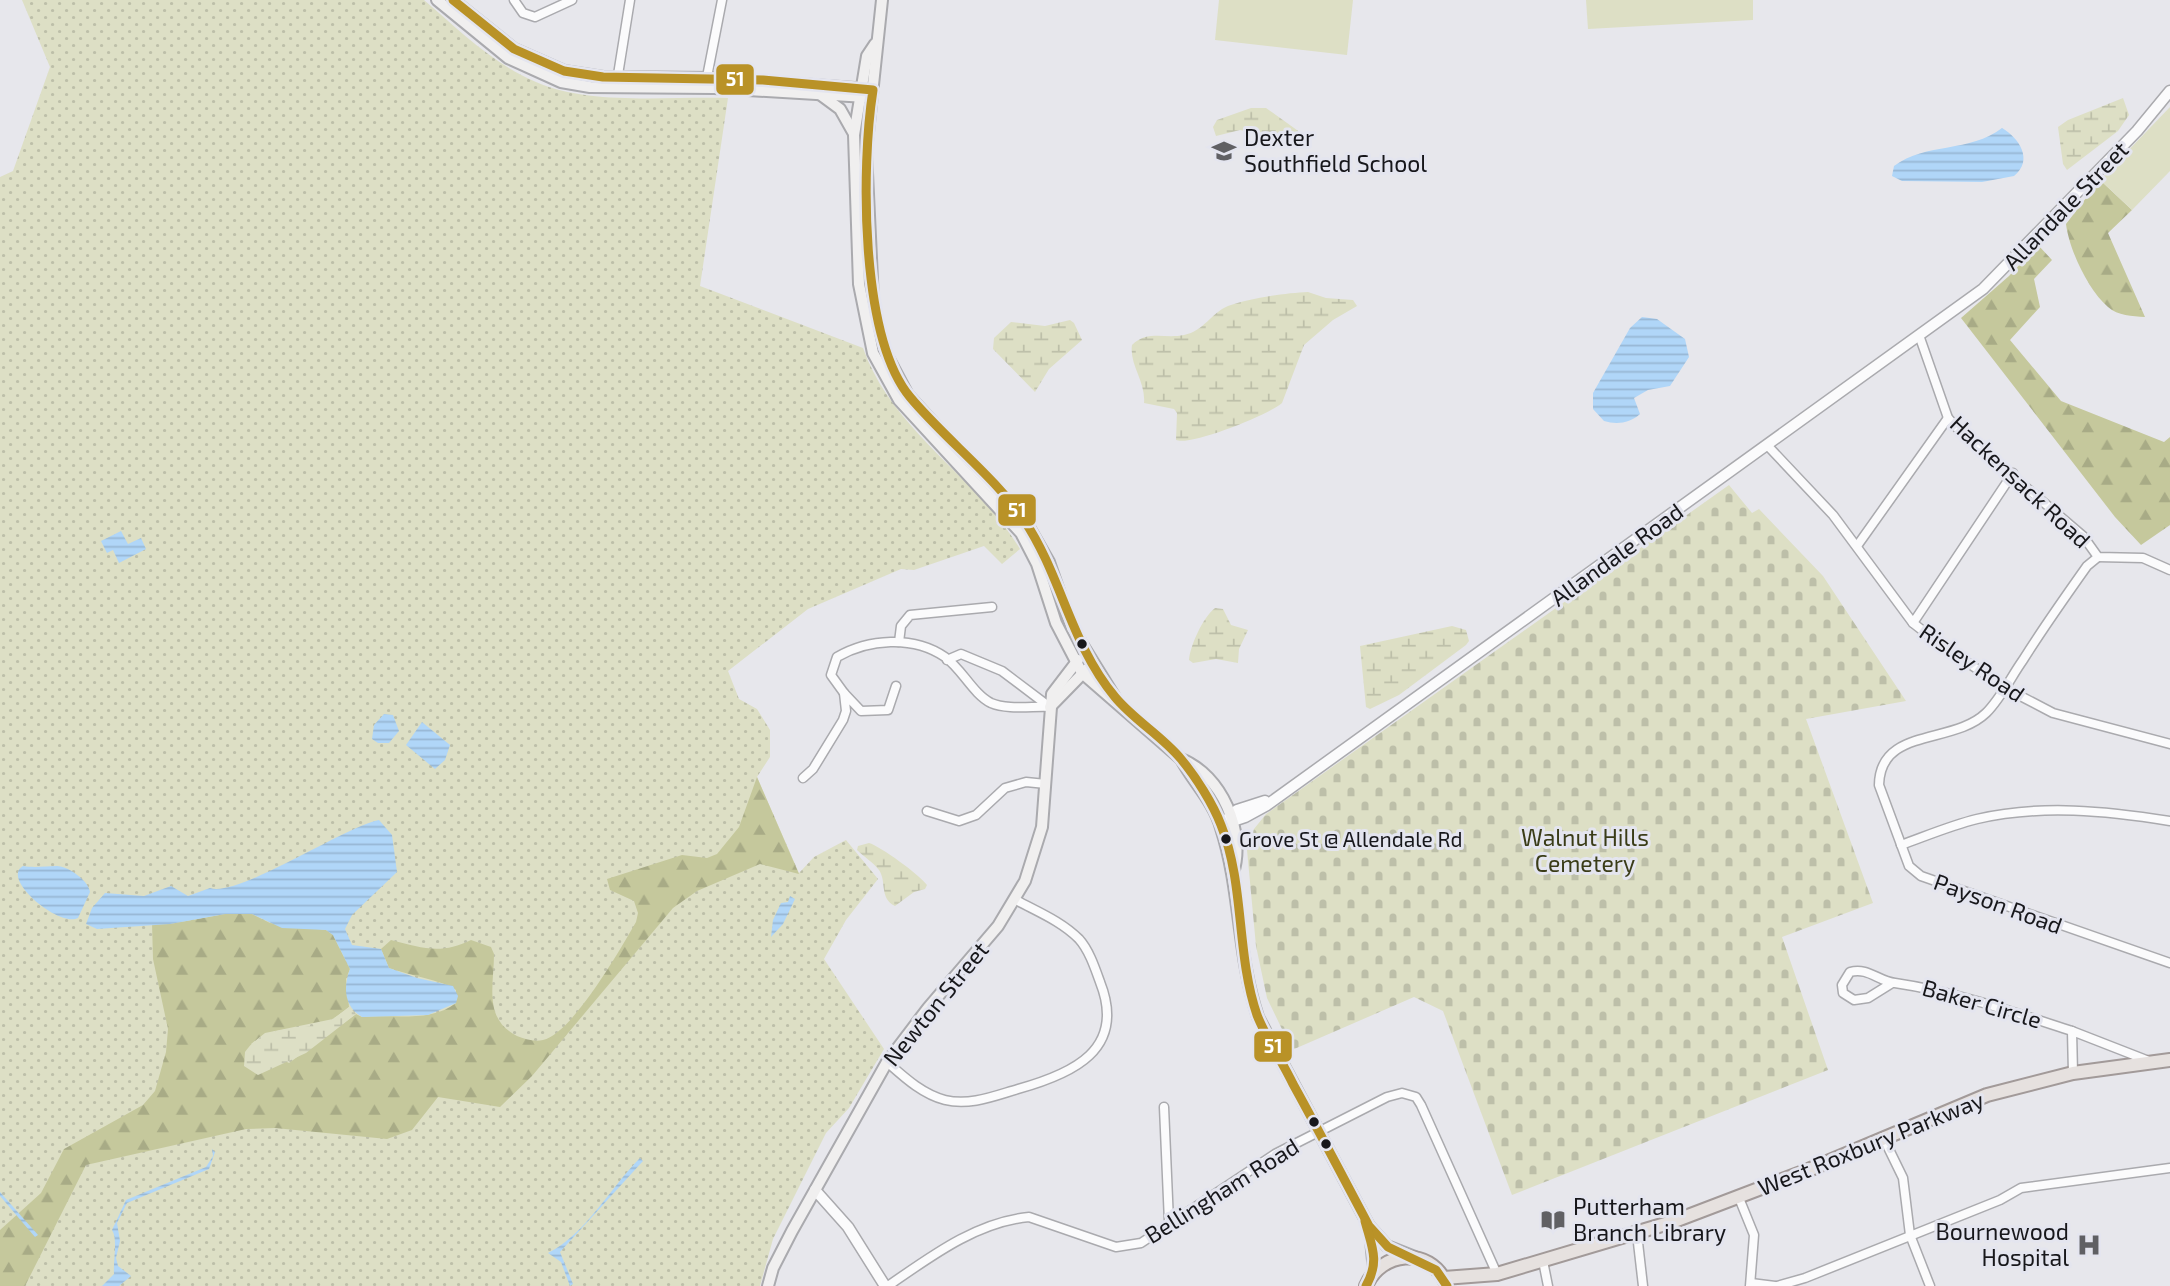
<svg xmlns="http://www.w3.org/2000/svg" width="2170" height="1286" viewBox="0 0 2170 1286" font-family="'Exo 2',sans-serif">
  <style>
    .grass { fill: url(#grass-dots) }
    .forest { fill: url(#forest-firs) }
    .wetland { fill: url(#wetland-marsh) }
    .cemetery { fill: url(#cemetery-stones) }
    .green { fill: #dddfc5 }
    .water { fill: url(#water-rules) }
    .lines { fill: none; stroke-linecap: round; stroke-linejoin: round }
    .minor-casing { stroke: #aaaaae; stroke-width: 11 }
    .tertiary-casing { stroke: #aaaaae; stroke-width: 13 }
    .secondary-casing { stroke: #aaaaae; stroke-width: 14 }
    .primary-casing { stroke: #a29a99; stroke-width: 16 }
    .minor { stroke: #fbfbfc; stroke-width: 8 }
    .tertiary { stroke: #fbfbfc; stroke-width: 10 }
    .secondary { stroke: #f0efef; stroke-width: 10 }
    .primary { stroke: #e6e1df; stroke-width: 12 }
    .bus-1-casing { stroke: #e4e5ef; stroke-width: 14 }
    .bus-1 { stroke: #b99227; stroke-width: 9 }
    .bus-dot { fill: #17171b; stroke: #e4e5ef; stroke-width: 2.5 }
    .labels { text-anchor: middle; stroke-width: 6; stroke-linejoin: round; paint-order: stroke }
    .bus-label { font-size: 21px; fill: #17171b; stroke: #e4e5ef; text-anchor: start }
    .poi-label { font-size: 23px; fill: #17171b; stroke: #e4e5ef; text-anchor: start }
    .street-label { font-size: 23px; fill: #17171b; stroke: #e4e5ef }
    .park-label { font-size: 23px; fill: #3a3c18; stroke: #e4e5ef }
    .line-badge { stroke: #e4e5ef; stroke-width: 2.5 }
    .badge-label { font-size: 19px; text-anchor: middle; font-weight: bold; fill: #fff }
  </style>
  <defs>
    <pattern id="grass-dots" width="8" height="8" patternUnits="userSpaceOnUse" patternTransform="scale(1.75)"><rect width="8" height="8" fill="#dddfc5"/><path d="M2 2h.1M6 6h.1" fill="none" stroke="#bdbfa9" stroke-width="1.8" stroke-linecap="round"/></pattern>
    <pattern id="forest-firs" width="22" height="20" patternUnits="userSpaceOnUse" patternTransform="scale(1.75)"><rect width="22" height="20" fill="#c5c89c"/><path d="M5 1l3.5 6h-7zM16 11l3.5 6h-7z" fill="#a8ab86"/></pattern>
    <pattern id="wetland-marsh" width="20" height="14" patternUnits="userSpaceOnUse" patternTransform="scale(1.75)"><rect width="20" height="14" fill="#dddfc5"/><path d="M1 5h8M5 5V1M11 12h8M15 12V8" fill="none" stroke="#bdbfa9"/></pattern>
    <pattern id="cemetery-stones" width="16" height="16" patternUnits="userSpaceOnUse" patternTransform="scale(1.75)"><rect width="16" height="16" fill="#dddfc5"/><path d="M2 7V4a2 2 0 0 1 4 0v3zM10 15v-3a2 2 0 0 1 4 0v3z" fill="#bdbfa9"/></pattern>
    <pattern id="water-rules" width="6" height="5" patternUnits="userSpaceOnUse" patternTransform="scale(1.75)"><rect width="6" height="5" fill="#b0d6f8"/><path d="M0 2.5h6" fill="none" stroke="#97b7d4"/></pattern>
  </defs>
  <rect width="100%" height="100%" fill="#e7e7ec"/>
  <path class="grass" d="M22,0h402c35,30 69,64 112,82 54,24 134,14 192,16l-28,188 163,62c29,83 113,128 157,201l-18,15 -18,-18 -70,24 -13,-1 -93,40 -80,62 11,28 18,10 13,21v27l-13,20 42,96 15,-16 32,-17 32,39 -32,41 -22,39 60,90 -35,59 -23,25 -53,106 -13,47h-760v-1109l13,-6 37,-104z"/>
  <g class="forest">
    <path d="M2100,180l32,30 -24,23 37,84c-13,-1 -27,-1 -37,-10 -20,-17 -39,-58 -42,-83z"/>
    <path d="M2038,245l14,15 -18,19 6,28 -30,33 51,61 103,41 6,-5v88l-29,20 -26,-28 -154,-199 48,-42z"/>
    <path d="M757,777l42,97 -39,-10 -63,27 -24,17 -141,168 -32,31 -62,-10 -26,33 -25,9 -112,-11 -29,1 -160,36 -61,121h-25v-56l41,-37 23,-44 79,-44 12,-14 11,-39 2,-23 -15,-70 -1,-36 18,1 55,-10h27l18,9 56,7 7,5 17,34 -4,10 3,28 -16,12 -68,14 -14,11 38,19 67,-49 6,3c31,-3 68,6 94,-14v-13c-14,-10 -48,-15 -67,-22l-8,-19 10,-9c31,8 50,15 80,0l20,7 3,7c0,31 -11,65 23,82 8,3 17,6 26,4 29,-6 78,-92 93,-118l2,-9 -4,-12 -24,-11 -3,-11 75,-24 25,3 10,-4 22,-27z"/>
  </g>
  <g class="wetland">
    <path d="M2123,98l6,17 -11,16 -51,39 -4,-6 -5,-37 10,-7z"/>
    <path d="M1251,108h15l42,30 -12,3 -56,-11 -24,6 -3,-9 4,-7z"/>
    <path d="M1308,292l18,6 27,2 4,6 -24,14 -29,25 -22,58c-14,12 -91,43 -106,37l1,-27 -3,-4 -30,-6c2,-21 -15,-39 -12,-58 15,-15 33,-6 52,-10 20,-4 27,-22 44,-29 21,-8 58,-13 80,-14z"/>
    <path d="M1070,320l4,3 8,17 -33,29 -14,23 -42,-43 1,-11 17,-16 34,4z"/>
    <path d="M1215,608l8,1 8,16 17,5 -9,19 -1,14 -22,-4 -23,4 -4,-3c1,-14 14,-43 26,-52z"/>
    <path d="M1452,626l14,4 3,11 -3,4 -67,50 -29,14 -4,-2 -6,-61z"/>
    <path d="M869,843c11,3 51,32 58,42l-2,4 -11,3 -19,14c-16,-8 -8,-24 -16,-36 -6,-8 -15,-13 -22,-20l1,-4z"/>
    <path d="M349,1007l7,7 -50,39 -48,22 -14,-9 1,-14c20,-28 46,-20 75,-28 12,-3 20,-10 29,-17z"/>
  </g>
  <path class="cemetery" d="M1729,485l23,28 7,-4 64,67 83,125 -100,18 67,184 -91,34 46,133 -316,125 -69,-184 -29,-14 -122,53 -25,-52 -11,-52 -9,-96 7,-21 12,-15z"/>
  <g class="green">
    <path d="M1219,0h134l-6,55 -132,-15z"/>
    <path d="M1586,0h167v20l-165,9z"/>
    <path d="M2170,107v64l-38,39 -32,-30z"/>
  </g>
  <g class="water">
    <path d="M2002,128c17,10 32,32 12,48l-32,6 -80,-1 -10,-5 2,-10c32,-24 76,-13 108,-38z"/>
    <path d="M1642,317l15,2 28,20 4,18 -19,29 -22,4 -14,8 6,16c-10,9 -23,11 -36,7l-11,-12v-16l37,-65z"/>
    <path d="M121,531l7,13 13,-6 5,11 -27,14 -6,-13 -6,3 -6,-12z"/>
    <path d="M384,714l9,1 6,16 -10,12h-11l-6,-4 2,-14z"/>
    <path d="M422,722l28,23 -5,15 -10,9 -29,-24z"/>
    <path d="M379,820l13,15 5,37 -45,43 -7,14 7,16 29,4 8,19 28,10 36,8 5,10 -2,7 -28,12 -66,2c-18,-10 -19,-30 -12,-48l-17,-34 -7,-5 -44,-2 -30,-14h-27l-55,10 -73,5 -11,-5 6,-16 13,-15 39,3 27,-10 17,10 22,-8c27,10 132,-60 169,-68z"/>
    <path d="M23,866c13,2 22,0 34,0 11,0 32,15 33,26l-12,26c-18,10 -78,-39 -55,-52z"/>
    <path d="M790,896l5,3 -12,25 -12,13 2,-17 8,-17 7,-1z"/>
    <path d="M212,1149l3,3 -6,17 -82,34 -10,20 3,18 -4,17 2,8 13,10 -12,10h-17l12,-12c-1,-13 4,-35 -2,-44l14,-30 80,-33 7,-11z"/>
    <path d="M640,1158l3,3 -83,91 13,32 -3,2 -9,-24 -13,-9c37,-18 62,-65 92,-95z"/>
    <path d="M0,1192l38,43 -3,2 -35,-41z"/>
  </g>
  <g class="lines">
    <g class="minor-casing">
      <g id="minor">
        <path d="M514,0l9,13 12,4 37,-17"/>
        <path d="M617,81l13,-81"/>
        <path d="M706,82l16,-82"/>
        <path d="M1919,335l29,83 11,12 124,106 15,21 45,1 27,12"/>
        <path d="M1767,445l66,70 80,108 23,18 69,47 48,25 117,31"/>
        <path d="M1857,546l91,-128"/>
        <path d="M2098,557l-11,9c-22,31 -44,62 -64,94 -12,17 -22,38 -37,53 -33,32 -106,14 -107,72l30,81 12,10 249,87"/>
        <path d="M1913,623l100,-150"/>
        <path d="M899,642l2,-16 9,-11 82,-8"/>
        <path d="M947,660l14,-6 41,17 45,34"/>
        <path d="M844,693l-13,-18 6,-18c31,-18 76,-22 108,0 17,12 28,37 46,46 16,7 42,3 59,4"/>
        <path d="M803,778l10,-9 30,-49 3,-9 -2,-18 17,18 27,-1 8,-24"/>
        <path d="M927,811l32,10 17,-6 29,-27 21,-6 20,2"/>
        <path d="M1901,845c25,-9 51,-20 76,-26 64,-15 130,-8 193,2"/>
        <path d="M1892,983l-24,15 -14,2 -11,-7 -1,-8 8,-13c18,-5 28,9 45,11 61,9 118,29 177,48l1,42"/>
        <path d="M2072,1031l77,30"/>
        <path d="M887,1062c17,15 35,32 58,38 25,6 49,-4 73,-11 54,-15 109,-39 82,-107 -5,-14 -11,-32 -21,-43 -18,-18 -41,-27 -63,-39"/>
        <path d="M1164,1107l5,115"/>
        <path d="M1883,1137l20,41 7,57 20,51"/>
        <path d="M1739,1198l15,37 -4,51"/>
        <path d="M1637,1234l6,52"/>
        <path d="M1543,1261l5,25"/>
        <path d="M1751,1283l24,3"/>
        <path d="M888,1286c42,-29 88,-64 141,-69l87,30 25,-4 134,-89 112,-57 15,-4 14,4 5,8 76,169"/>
        <path d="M1777,1286l28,-8 195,-78 21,-12 149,-20"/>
      </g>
    </g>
    <g class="tertiary-casing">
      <g id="tertiary">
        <path d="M1226,820l11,-10 28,-9"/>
        <path d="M1221,825l24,-8 22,-12 716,-516 154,-158 33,-40"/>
        <path d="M815,1190l33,37 37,59"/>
      </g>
    </g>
    <g class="secondary-casing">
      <g id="secondary">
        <path d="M437,0l71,58 53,24 29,5 124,1 152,9"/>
        <path d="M453,0l61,49 50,22 39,6 112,1 153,11"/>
        <path d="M882,0l-16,151 7,150 10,47 25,47 122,134 19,33 23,66 44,71"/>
        <path d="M875,44l-8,12 -13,79 5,149 14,69 26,47 122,133 16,31 19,59 26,50 99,86c41,16 65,73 52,114"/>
        <path d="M821,95l19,14 13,23"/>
        <path d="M1050,707l37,-38"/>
        <path d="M1181,759c12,23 33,43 40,69 20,62 16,127 37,189l111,209 18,20 28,11"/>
        <path d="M1370,1229l4,42"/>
        <path d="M768,1286l5,-18 19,-37 95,-169 41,-54 70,-82 27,-45 17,-54 10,-133 26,-34"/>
      </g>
    </g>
    <g class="primary-casing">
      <g id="primary">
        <path d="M1444,1278l53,-4 175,-52 134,-51 181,-76 86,-22 97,-13"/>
        <path d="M1366,1286c15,-35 63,-40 80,-3"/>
      </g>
    </g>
    <use href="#minor" class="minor"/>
    <use href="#tertiary" class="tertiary"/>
    <use href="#secondary" class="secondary"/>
    <use href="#primary" class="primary"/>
    <g class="bus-1-casing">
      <g id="bus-1">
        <path d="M453,0l61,49 50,22 39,6 160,3 110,10c-12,76 -13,247 37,307 34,41 86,81 114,123 38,57 46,123 91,177 19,23 47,39 66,62 15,18 32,45 40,66 24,60 15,129 36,190 9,23 25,46 36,69 26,47 51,95 76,142l19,21 48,23 11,16"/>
        <path d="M1365,1221c7,26 15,40 1,65"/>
      </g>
    </g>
    <use href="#bus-1" class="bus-1"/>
  </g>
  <defs>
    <g id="school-bare" transform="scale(1.89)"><path d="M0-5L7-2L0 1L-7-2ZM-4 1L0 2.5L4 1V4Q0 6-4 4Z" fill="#606064" stroke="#e4e5ef" stroke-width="2.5" paint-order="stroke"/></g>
    <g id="library-bare" transform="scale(1.89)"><path d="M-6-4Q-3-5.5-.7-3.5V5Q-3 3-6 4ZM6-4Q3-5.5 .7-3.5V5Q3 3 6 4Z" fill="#606064" stroke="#e4e5ef" stroke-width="2.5" paint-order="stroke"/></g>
    <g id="hospital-bare" transform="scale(1.89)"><path d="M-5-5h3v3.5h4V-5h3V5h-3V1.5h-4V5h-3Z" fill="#606064" stroke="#e4e5ef" stroke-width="2.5" paint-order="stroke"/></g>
  </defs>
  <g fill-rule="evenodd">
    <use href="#school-bare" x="1224" y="151"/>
    <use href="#library-bare" x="1553" y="1220"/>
    <use href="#hospital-bare" x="2089" y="1245"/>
  </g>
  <g class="bus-dot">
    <circle cx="1082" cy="644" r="6"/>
    <circle cx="1226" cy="839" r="6"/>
    <circle cx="1314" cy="1122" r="6"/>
    <circle cx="1326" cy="1144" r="6"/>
  </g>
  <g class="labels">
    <g class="bus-label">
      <text x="1239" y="847">Grove St @ Allendale Rd</text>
    </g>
    <g class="poi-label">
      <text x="1244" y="146">Dexter<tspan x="1244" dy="26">Southfield School</tspan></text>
      <text x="1573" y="1215">Putterham<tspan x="1573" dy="26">Branch Library</tspan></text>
      <text x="2069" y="1240" text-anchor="end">Bournewood<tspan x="2069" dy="26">Hospital</tspan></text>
    </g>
    <g class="street-label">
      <text transform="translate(2066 206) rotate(-46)" y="8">Allandale Street</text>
      <text transform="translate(2020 482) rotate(43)" y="8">Hackensack Road</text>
      <text transform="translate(1617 555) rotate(-36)" y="8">Allandale Road</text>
      <text transform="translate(1972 663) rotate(34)" y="8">Risley Road</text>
      <text transform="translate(1998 904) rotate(20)" y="8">Payson Road</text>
      <text transform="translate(936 1004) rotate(-51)" y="8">Newton Street</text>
      <text transform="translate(1982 1004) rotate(16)" y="8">Baker Circle</text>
      <text transform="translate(1871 1144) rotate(-22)" y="8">West Roxbury Parkway</text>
      <text transform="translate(1222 1191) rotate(-32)" y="8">Bellingham Road</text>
    </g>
    <g class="park-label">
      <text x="1585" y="846">Walnut Hills<tspan x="1585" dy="26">Cemetery</tspan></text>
    </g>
  </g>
  <g class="line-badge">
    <rect x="715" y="63" width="40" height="33" rx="7" fill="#b99227"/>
    <rect x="997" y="493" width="40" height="34" rx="7" fill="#b99227"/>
    <rect x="1253" y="1030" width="40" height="33" rx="7" fill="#b99227"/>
  </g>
  <g class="badge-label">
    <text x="735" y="86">51</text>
    <text x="1017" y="517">51</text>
    <text x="1273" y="1053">51</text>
  </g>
</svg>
